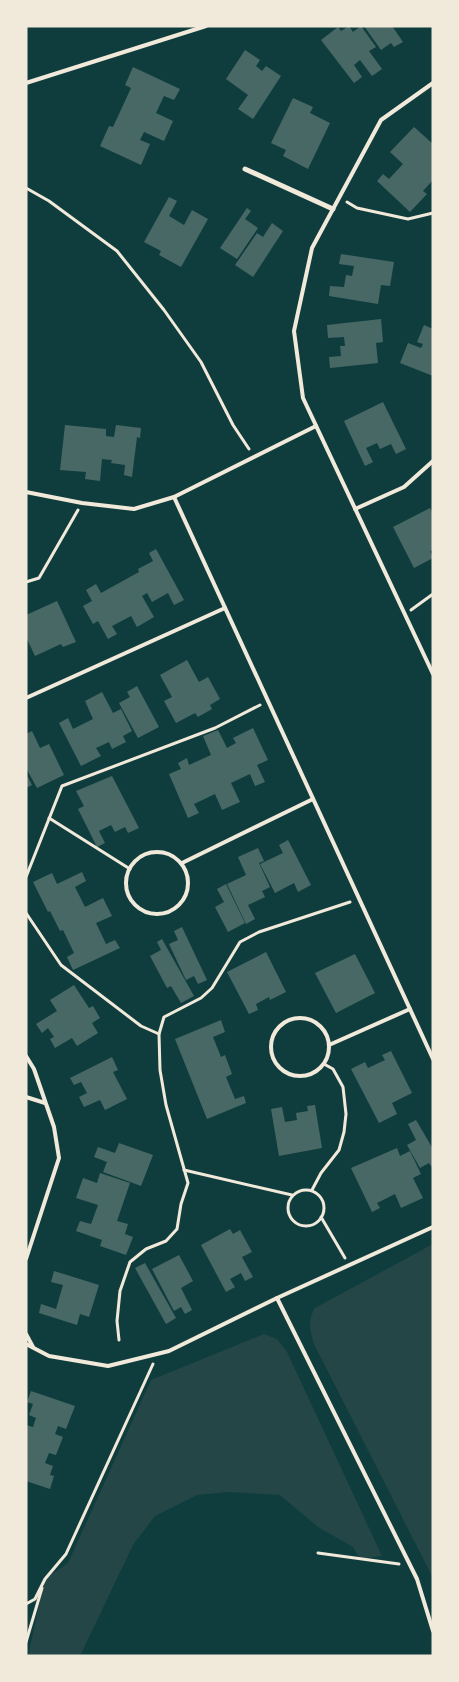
<svg xmlns="http://www.w3.org/2000/svg" width="459" height="1682" viewBox="0 0 459 1682" font-family="Inter,sans-serif">
  <style>
    .green { fill: #244646 }
    .building { fill: #486865 }
    .lines { fill: none; stroke-linecap: round; stroke-linejoin: round }
    .path { stroke: #f1e9da; stroke-width: 3 }
    .service { stroke: #f1e9da; stroke-width: 4 }
    .minor { stroke: #f1e9da; stroke-width: 5 }
  </style>
  <rect width="100%" height="100%" fill="#0f3d3e"/>
  <g class="green">
    <path d="M433,1244v334l-119,-234c-4,-15 -7,-22 1,-36z"/>
    <path d="M264,1334l13,5 10,13 95,204 -22,3 -7,-12 -35,-20 -38,-32 -51,-3 -32,3 -42,21 -22,29 -53,111h-52l17,-77 23,-16 83,-183z"/>
  </g>
  <g class="building">
    <path d="M349,26l4,6 8,-6 15,21 -7,4 13,18 -10,7 -12,-16 -6,5 8,12 -8,6 -33,-43 17,-13 3,4z"/>
    <path d="M364,26h28l11,16 -9,5 -3,-4 -10,7z"/>
    <path d="M245,50l15,10 -4,6 6,5 4,-5 15,10 -28,43 -15,-10 10,-14 -22,-16z"/>
    <path d="M133,67l47,22 -6,11 -10,-4 -8,17 17,8 -9,20 -20,-9 -4,8 10,4 -9,21 -41,-19 9,-20 4,1 18,-39 -6,-3z"/>
    <path d="M293,98l20,9 -3,6 20,10 -22,46 -25,-13 3,-6 -15,-7z"/>
    <path d="M414,127l19,17v36l-10,11 4,3 -17,18 -33,-31 6,-7 6,5 14,-15 -13,-12z"/>
    <path d="M169,197l8,4 -8,15 15,9 8,-15 16,9 -27,48 -22,-12 2,-4 -17,-9z"/>
    <path d="M247,208l4,3 -6,8 13,9 -21,31 -17,-11z"/>
    <path d="M272,223l11,8 -30,46 -18,-12 22,-32 6,4z"/>
    <path d="M341,254l53,8 -4,24 -9,-1 -3,19 -49,-8 1,-10 14,1 2,-12 6,1 2,-10 -15,-2z"/>
    <path d="M381,319l2,23 -7,1 2,20 -48,5 -1,-11 12,-1 -1,-10h5l-1,-9 -16,1 -1,-13z"/>
    <path d="M424,325l9,4v47l-33,-13 8,-20 13,5 2,-4 -6,-2z"/>
    <path d="M383,402l23,47 -10,5 -5,-10 -11,5 -3,-6 -11,5 7,14 -8,4 -21,-45z"/>
    <path d="M65,425l41,4v7l8,1 2,-12 25,3 -1,10 -3,-1 -5,40 -8,-2 1,-10 -14,-2 1,-3 -10,-1 -2,22 -15,-2 1,-7 -26,-2z"/>
    <path d="M430,508l3,5v37l-3,1 3,7 -19,10 -21,-41z"/>
    <path d="M156,549l28,51 -10,5 -6,-12 -16,9 -5,-9 -5,3 12,21 -17,10 -6,-11 -19,10 5,8 -9,5 -10,-18 -5,3 -10,-18 9,-5 -6,-11 10,-6 5,9 38,-21 -1,-3 15,-8 -4,-8z"/>
    <path d="M57,601l19,41 -13,5 -2,-3 -26,12 -9,-19v-22z"/>
    <path d="M187,660l12,22 9,-5 12,22 -10,6 2,4 -14,8 -3,-4 -19,10 -12,-22 8,-4 -12,-22z"/>
    <path d="M137,686l22,41 -21,11 -19,-35 11,-6 -3,-5z"/>
    <path d="M102,692l11,21 8,-4 11,22 -9,5 3,6 -14,7 -3,-7 -13,6 5,8 -20,10 -22,-43 9,-5 5,11 20,-10 -8,-18z"/>
    <path d="M253,728l15,32 -11,5 8,17 -10,4 -5,-12 -19,9 9,19 -18,8 -7,-16 -21,10 5,9 -11,5 -19,-44 12,-5 -3,-6 9,-5 2,7 22,-10 -8,-19 15,-6 9,18 9,-5 -3,-5z"/>
    <path d="M32,731l8,17 9,-4 15,31 -27,13 -11,-20v-34z"/>
    <path d="M26,773l6,12 -6,3z"/>
    <path d="M112,776l27,52 -11,5 -3,-6 -10,5 -4,-7 -12,6 6,12 -8,4 -19,-38 6,-3 -8,-15z"/>
    <path d="M288,840l23,45 -13,7 -4,-9 -19,10 -15,-29 23,-11 -4,-8z"/>
    <path d="M258,848l6,13 -5,2 11,24 -8,4 3,6 -17,8 7,14 -9,5 -19,-40 19,-9 -8,-18z"/>
    <path d="M82,872l4,9 -11,6 10,20 18,-9 9,18 -16,7 10,21 9,-4 5,8 -47,22 -6,-13 7,-4 -11,-23 -3,1 -10,-20 -2,1 -15,-30 19,-9 5,11z"/>
    <path d="M226,884l19,39 -17,9 -13,-25 9,-5 -7,-13z"/>
    <path d="M182,927l25,53 -9,4 -4,-8 -8,4 -17,-36 9,-4 -4,-9z"/>
    <path d="M162,939l32,57 -13,7 -10,-17 -4,2 -17,-32 11,-6 -4,-8z"/>
    <path d="M266,952l20,40 -16,8 -1,-3 -13,7 2,6 -9,4 -22,-42z"/>
    <path d="M355,954l20,39 -39,20 -21,-40z"/>
    <path d="M74,985l15,23 4,-2 7,12 -8,5 6,10 -21,13 -5,-8 -17,10 -5,-9 4,-2 -6,-9 -6,5 -6,-9 21,-13 -7,-11z"/>
    <path d="M221,1020l4,12 -12,5 8,20 4,-2 7,19 -6,3 9,22 9,-3 2,7 -39,16 -32,-80z"/>
    <path d="M391,1051l21,42 -20,10 5,11 -18,9 -28,-54 14,-7 3,6 17,-8 -3,-5z"/>
    <path d="M112,1057l6,13 -5,2 14,27 -22,11 -5,-10 -16,7 -5,-10 8,-4 -6,-11 -7,3 -4,-7z"/>
    <path d="M315,1105l7,43 -43,8 -8,-47 11,-2 3,15 12,-2 -1,-7 12,-2 -1,-5z"/>
    <path d="M416,1120l17,29v20l-4,-6 -9,5 -13,-23 9,-5 -8,-16z"/>
    <path d="M119,1143l34,12 -12,31 -38,-14 4,-10 -13,-5 4,-10 17,6z"/>
    <path d="M397,1148l3,8 10,-5 11,23 -8,4 10,20 -22,10 -6,-14 -18,9 3,5 -8,4 -21,-44z"/>
    <path d="M100,1173l30,10 -13,38 11,3 -3,10 8,3 -7,18 -26,-9 2,-6 -26,-9 4,-10 11,3 7,-19 -22,-7 7,-20 14,5z"/>
    <path d="M230,1229l3,5 7,-4 12,22 -10,5 11,20 -8,4 -4,-8 -11,6 5,8 -9,5 -25,-47z"/>
    <path d="M179,1255l14,26 -12,7 11,22 -7,4 -4,-7 -7,4 -22,-42z"/>
    <path d="M145,1263l31,55 -10,6 -31,-56z"/>
    <path d="M54,1271l45,14 -10,32 -9,-3 -3,11 -38,-12 2,-9 15,5 7,-24 -12,-3z"/>
    <path d="M31,1391l44,15 -9,23 -8,-3 -3,8 8,3 -7,18 -7,-2 -4,10 8,3 -3,9 4,1 -4,13 -24,-8v-56l7,2 3,-9 -7,-3 4,-11 -6,-2z"/>
  </g>
  <g class="lines">
    <g class="path">
      <path d="M26,188l23,13 68,50 47,59 37,52 32,63 16,24"/>
      <path d="M347,202l10,6 51,11 25,-6"/>
      <path d="M26,582l13,-4 39,-68"/>
      <path d="M411,610l22,-16"/>
      <path d="M49,818l81,51"/>
      <path d="M26,877l36,-91 153,-58 45,-23"/>
      <path d="M26,913l35,52 80,61 18,8"/>
      <path d="M184,1170l108,25"/>
      <circle cx="306" cy="1208" r="18"/>
      <path d="M312,1190l9,-17 18,-23 5,-18 2,-18 -3,-27 -10,-18 -9,-5"/>
      <path d="M321,1217l24,41"/>
      <path d="M119,1340l-2,-19 3,-30 10,-29 16,-13 20,-8 11,-12 4,-25 7,-21 -22,-78 -6,-35 -1,-36 5,-17 37,-19 11,-10 28,-46 19,-10 91,-30"/>
      <path d="M318,1553l81,11"/>
      <path d="M26,1604l9,-5 10,-20 21,-25 87,-190"/>
      <path d="M26,1642l16,-54"/>
    </g>
    <g class="service">
      <path d="M26,83l180,-57"/>
      <path d="M433,83l-52,37 -69,128 -18,83 9,67 130,276"/>
      <path d="M26,492l56,11 52,6 40,-12 142,-71"/>
      <path d="M174,497l259,562"/>
      <path d="M355,509l49,-22 29,-26"/>
      <path d="M26,698l199,-90"/>
      <circle cx="157" cy="883" r="31"/>
      <path d="M182,863l131,-64"/>
      <circle cx="300" cy="1047" r="29"/>
      <path d="M329,1045l81,-36"/>
      <path d="M26,1056l8,13 20,58 5,31 -33,101"/>
      <path d="M26,1097l19,6"/>
      <path d="M277,1298l140,281 16,52"/>
      <path d="M26,1334l7,13"/>
      <path d="M26,1344l23,12 59,10 61,-15 108,-53 156,-71"/>
    </g>
    <path class="minor" d="M245,169l88,40"/>
  </g>
  <rect width="459" height="1682" fill="none" stroke="#f1e9da" stroke-width="55"/>
</svg>
